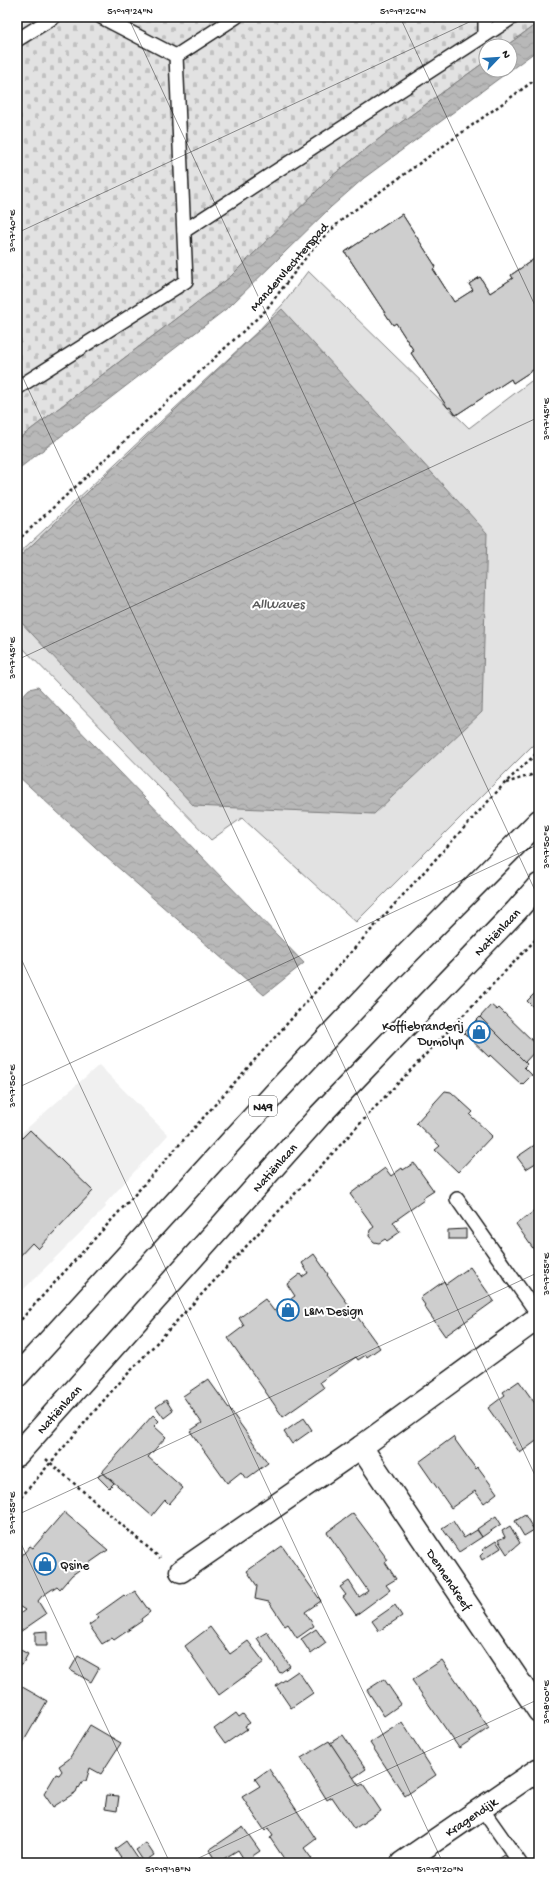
<svg xmlns="http://www.w3.org/2000/svg" width="556" height="1880" viewBox="0 0 556 1880" font-family="'Gochi Hand',sans-serif">
  <style>
    .built { fill: #f0f0f0 }
    .cemetery { fill: url(#cemetery-stones); stroke: #7f7f7f }
    .green { fill: #e2e2e2; stroke: #7f7f7f }
    .water { fill: url(#water-waves); stroke: #7a7a7a }
    .building { fill: #cecece; stroke: #1c1c1c }
    .lines { fill: none; stroke-linecap: round; stroke-linejoin: round }
    .service-casing { stroke: #1c1c1c; stroke-width: 16 }
    .minor-casing { stroke: #1c1c1c; stroke-width: 25 }
    .primary-casing { stroke: #1c1c1c; stroke-width: 25 }
    .path { stroke: #1c1c1c; stroke-width: 2.5; stroke-dasharray: 3 3; stroke-linecap: butt }
    .service { stroke: #fff; stroke-width: 13 }
    .minor { stroke: #fff; stroke-width: 22 }
    .primary { stroke: #fff; stroke-width: 22 }
    .ticks { fill: none; stroke: #1c1c1c; stroke-width: 1; stroke-opacity: 0.45 }
    .labels { text-anchor: middle; stroke-width: 4; stroke-linejoin: round; paint-order: stroke }
    .shield { fill: #fff; stroke: #606060; stroke-width: 1 }
    .shield-label { font-size: 12px; font-weight: bold; fill: #1c1c1c }
    .street-label { font-size: 13px; fill: #1c1c1c; stroke: #fff }
    .poi-label { font-size: 13px; fill: #1c1c1c; stroke: #fff; text-anchor: start }
    .water-label { font-size: 14px; font-style: italic; fill: #5a5a5a; stroke: #fff }
    .neatline { fill: none; stroke: #1c1c1c; stroke-width: 1.5 }
    .ticks-label { font-size: 10px; text-anchor: middle; fill: #1c1c1c }
  </style>
  <defs>
    <pattern id="cemetery-stones" width="16" height="16" patternUnits="userSpaceOnUse"><rect width="16" height="16" fill="#e2e2e2"/><path d="M2 7V4a2 2 0 0 1 4 0v3zM10 15v-3a2 2 0 0 1 4 0v3z" fill="#c1c1c1"/></pattern>
    <pattern id="water-waves" width="16" height="10" patternUnits="userSpaceOnUse"><rect width="16" height="10" fill="#b8b8b8"/><path d="M0 5q4-4 8 0t8 0" fill="none" stroke="#9e9e9e"/></pattern>
  </defs>
  <rect width="100%" height="100%" fill="#fff"/>
  <filter id="ink" filterUnits="userSpaceOnUse"><feTurbulence type="fractalNoise" baseFrequency=".025" numOctaves="2"/><feDisplacementMap in="SourceGraphic" scale="8" xChannelSelector="R" yChannelSelector="G"/><feConvolveMatrix kernelMatrix="1 2 1 2 8 2 1 2 1" color-interpolation-filters="sRGB"/></filter>
  <g filter="url(#ink)">
    <path class="built" d="M99,1065l69,70 -63,69 1,3 -89,89v-159z"/>
    <path class="cemetery" d="M17,17h522v5l-33,24h-20v15l-97,70 -57,45 -103,102 -212,162z"/>
    <path class="green" d="M308,271l161,157 70,-53v364l-183,183 -114,-104 -31,22 -194,-198v-87l241,-224 26,-28z"/>
    <g class="water">
      <path d="M539,22v27l-175,129 -33,29 -101,99 -213,164v-30l212,-162 103,-102 57,-45 97,-70v9h24v-24h-4z"/>
      <path d="M282,309l205,224 -5,179 -108,102 -180,-8 -177,-188v-59z"/>
      <path d="M38,687l266,276 -40,32 -158,-138 -89,-82v-73l12,-13z"/>
    </g>
    <g class="building">
      <path d="M402,214l34,53 -3,2 21,33 19,-12 -4,-6 11,-7 10,16 23,-15 -2,-3 26,-18 2,4v99l-2,2 2,4 -26,17 -2,-4 -55,36 -6,-8 -2,1 -37,-55 3,-2 -18,-28 -3,2 -48,-73z"/>
      <path d="M402,214l34,53 -3,2 21,33 19,-12 -4,-6 11,-7 10,16 23,-15 -2,-3 26,-18 2,4v99l-2,2 2,4 -26,17 -2,-4 -55,36 -6,-8 -2,1 -37,-55 3,-2 -18,-28 -3,2 -48,-73z"/>
      <path d="M539,989v24l-12,-12z"/>
      <path d="M491,1005l6,5 2,-2 40,39 -14,15 -45,-45z"/>
      <path d="M480,1017l47,47 -3,3 8,8 -10,10 -32,-30 -1,2 -25,-24z"/>
      <path d="M445,1091l6,1 22,20 -3,3 22,21 -34,36 -23,-22 5,-4 -24,-23z"/>
      <path d="M30,1130l63,61 -55,58 -6,-6 -15,16v-116z"/>
      <path d="M539,1142v19l-13,8 -9,-12z"/>
      <path d="M414,1163l20,28 -11,7 1,2 -31,22 7,10 -13,9 -2,-2 -6,4 -5,-1 -5,-6 1,-6 4,-3 -24,-33 35,-26 6,8 11,-8 1,2z"/>
      <path d="M539,1208v49l-23,-33z"/>
      <path d="M466,1229v10h-18v-9z"/>
      <path d="M314,1254l14,20 -1,1 53,73 -13,9 -1,-2 -8,5 -2,-3 -36,25 4,6 -41,29 -55,-79 16,-12 -5,-8 26,-19 9,12 21,-15 -8,-12 13,-10 2,3 6,-4 -6,-10z"/>
      <path d="M470,1267l24,34 -49,35 -21,-30 1,-1 -5,-7 24,-17 2,3z"/>
      <path d="M208,1379l60,84 -22,16 -5,-7 -14,11 -37,-52 12,-8 -19,-27z"/>
      <path d="M519,1381l20,28v30l-19,14 -32,-45 17,-13 -2,-3z"/>
      <path d="M166,1400l7,11 -9,7 -8,-11z"/>
      <path d="M153,1415l6,6 -5,5 12,11 -18,20 35,31 -14,16 -4,-4 -13,16 -50,-44z"/>
      <path d="M304,1418l8,12 -20,14 -8,-12z"/>
      <path d="M453,1437l23,32 2,-2 19,26 -13,10 -9,-12 -24,17 -32,-46z"/>
      <path d="M102,1472l12,11 -5,5 -11,-11z"/>
      <path d="M64,1512l44,38 -36,25 -12,14 -3,-3 -15,10 -4,5 8,13 -29,20v-18l8,-6 -8,-5v-39l5,-5 -3,-2 11,-13 3,2z"/>
      <path d="M353,1513l35,47 -3,2 11,17 -10,6 4,5 -34,25 -13,-18 3,-2 -6,-8 9,-6 10,16 9,-6 -41,-59z"/>
      <path d="M525,1515l9,15 -10,6 -9,-15z"/>
      <path d="M496,1516l5,8 -19,13 -5,-8z"/>
      <path d="M453,1521l11,17 13,-8 5,7 -23,15 -17,-24z"/>
      <path d="M510,1526l10,17 -13,11 -9,-14 7,-3 -3,-6z"/>
      <path d="M496,1541l5,7 -19,12 -2,-4 4,-4 -2,-2z"/>
      <path d="M282,1546l39,55 -16,11 9,14 -17,12 -9,-14 -3,2 -16,-24 -14,-3 2,-13 -10,-15z"/>
      <path d="M135,1591l15,21 -9,7 1,2 -28,19 -2,-2 -10,6 -13,-19 10,-7 -3,-3 28,-20 2,2z"/>
      <path d="M395,1605l7,11 -23,15 -7,-10z"/>
      <path d="M210,1627l20,27 18,-13 16,21 -45,33 -34,-49z"/>
      <path d="M316,1629l10,14 -15,11 -10,-15z"/>
      <path d="M47,1631v15h-12v-14z"/>
      <path d="M267,1632l23,34 -10,7 -23,-35z"/>
      <path d="M17,1648l11,6 -6,11 -5,-3z"/>
      <path d="M78,1656l21,12 -8,14 -21,-12z"/>
      <path d="M442,1660l47,68 -30,20 -47,-68z"/>
      <path d="M298,1671l15,22 -22,15 -15,-22z"/>
      <path d="M384,1679l17,25 -17,12 -17,-26z"/>
      <path d="M17,1684l30,17 -30,52z"/>
      <path d="M236,1713l3,4 4,-3 7,9 -5,3 2,3 -22,15 -11,-15z"/>
      <path d="M402,1722l34,53 -31,21 -35,-53z"/>
      <path d="M90,1725l31,18 -20,31 -11,-6 -4,13h-3l-4,7 -1,-1 -2,5 -23,15 -9,-13 12,-20 3,1 3,-4 -3,-5 10,-7z"/>
      <path d="M343,1735l23,34 -13,9 -23,-35z"/>
      <path d="M329,1741l30,45 4,-2 18,27 -27,18 -22,-32 -5,3 -26,-42z"/>
      <path d="M269,1769l47,70 -12,9 8,11 -7,4h-18l-17,-25 3,-2 -5,-8 -3,3 -23,-34 18,-11 -5,-7z"/>
      <path d="M107,1795l12,1 -2,15 -12,-2z"/>
      <path d="M243,1827l17,24 -15,10 -7,-11 -21,13 -8,-13z"/>
      <path d="M126,1841l15,22h-17l-9,-14z"/>
      <path d="M146,1843l8,12 -10,7 -8,-12z"/>
      <path d="M506,1854l6,9h-19z"/>
    </g>
    <g class="lines">
      <g class="service-casing">
        <g id="service">
          <path d="M101,17l75,39"/>
          <path d="M485,17v18"/>
          <path d="M17,40l37,-23"/>
          <path d="M184,231l329,-214"/>
          <path d="M17,388l169,-107 -10,-225 60,-39"/>
          <path d="M457,1199l82,117"/>
          <path d="M482,1809l38,54"/>
        </g>
      </g>
      <g class="minor-casing">
        <g id="minor">
          <path id="s1" d="M361,1447l178,264"/>
          <path d="M181,1571l180,-124 178,-130"/>
          <path id="s2" d="M402,1863l137,-94"/>
        </g>
      </g>
      <g class="primary-casing">
        <g id="primary">
          <path d="M17,1376l262,-287 113,-120 147,-148"/>
          <path id="s3" d="M17,1455l303,-340 196,-204 23,-26"/>
        </g>
      </g>
      <g class="path">
        <path d="M17,541l248,-230 52,-68 28,-26 194,-140"/>
        <path d="M506,783l25,-8 8,-7"/>
        <path d="M17,1324l121,-133 204,-229 162,-178 35,-33"/>
        <path d="M46,1459l114,99"/>
        <path d="M17,1502l93,-109 272,-293 157,-164"/>
      </g>
      <use href="#service" class="service"/>
      <use href="#minor" class="minor"/>
      <use href="#primary" class="primary"/>
    </g>
  </g>
  <path class="ticks" d="M128,17l411,882M400,17l139,297M17,233l463,-216M17,365l522,1119M17,660l522,-243M17,950l426,913M17,1088l522,-244M17,1515l522,-243M17,1535l153,328M188,1863l351,-164"/>
  <defs>
    <g id="shop-ring" transform="scale(1.15)"><circle r="9.5" fill="#fff" stroke="#1f6fb2" stroke-width="1.5"/><path d="M-5-2.5h2.3a2.7 3.5 0 0 1 5.4 0H5L5.5 6h-11ZM-1.5-2.5h3a1.5 2.3 0 0 0-3 0Z" fill="#1f6fb2"/></g>
  </defs>
  <g fill-rule="evenodd">
    <use href="#shop-ring" x="479" y="1032"/>
    <use href="#shop-ring" x="288" y="1310"/>
    <use href="#shop-ring" x="45" y="1564"/>
  </g>
  <g class="labels">
    <rect class="shield" x="249" y="1096" width="28" height="20" rx="3"/>
    <g class="shield-label">
      <text x="263" y="1110">N49</text>
    </g>
    <g class="street-label">
      <text transform="translate(288 266) rotate(-49)" y="5">Mandenvlechterspad</text>
      <text dy="5" stroke="none"><textPath href="#s3" startOffset="710">Natiënlaan</textPath></text>
      <text dy="5" stroke="none"><textPath href="#s3" startOffset="386">Natiënlaan</textPath></text>
      <text dy="5" stroke="none"><textPath href="#s3" startOffset="62">Natiënlaan</textPath></text>
      <text dy="5" stroke="none"><textPath href="#s1" startOffset="159">Dennendreef</textPath></text>
      <text dy="5" stroke="none"><textPath href="#s2" startOffset="83">Kragendijk</textPath></text>
    </g>
    <g class="poi-label">
      <text x="464" y="1030" text-anchor="end">Koffiebranderij<tspan x="464" dy="15">Dumolyn</tspan></text>
      <text x="304" y="1315">L&amp;M Design</text>
      <text x="60" y="1569">Qsine</text>
    </g>
    <g class="water-label">
      <text x="278" y="608">AllWaves</text>
    </g>
  </g>
  <rect width="556" height="1880" fill="none" stroke="#fff" stroke-width="44"/>
  <g transform="translate(498 58) rotate(65)"><circle r="19" fill="#ffffff" stroke="#a4a4a4"/>
  <path d="M0-3L7 15L0 10L-7 15Z" fill="#1f6fb2"/>
  <text y="-6" font-size="11" font-weight="bold" text-anchor="middle" fill="#1c1c1c">N</text>
  </g>
  <rect x="22" y="22" width="512" height="1836" class="neatline"/>
  <g class="ticks-label">
    <text x="130" y="14">51°19'24"N</text>
    <text x="403" y="14">51°19'26"N</text>
    <text transform="translate(11 231) rotate(-90)" y="4">3°17'40"E</text>
    <text transform="translate(545 419) rotate(-90)" y="4">3°17'45"E</text>
    <text transform="translate(11 658) rotate(-90)" y="4">3°17'45"E</text>
    <text transform="translate(545 847) rotate(-90)" y="4">3°17'50"E</text>
    <text transform="translate(11 1086) rotate(-90)" y="4">3°17'50"E</text>
    <text transform="translate(545 1274) rotate(-90)" y="4">3°17'55"E</text>
    <text transform="translate(11 1513) rotate(-90)" y="4">3°17'55"E</text>
    <text transform="translate(545 1702) rotate(-90)" y="4">3°18'00"E</text>
    <text x="168" y="1872">51°19'18"N</text>
    <text x="440" y="1872">51°19'20"N</text>
  </g>
</svg>
